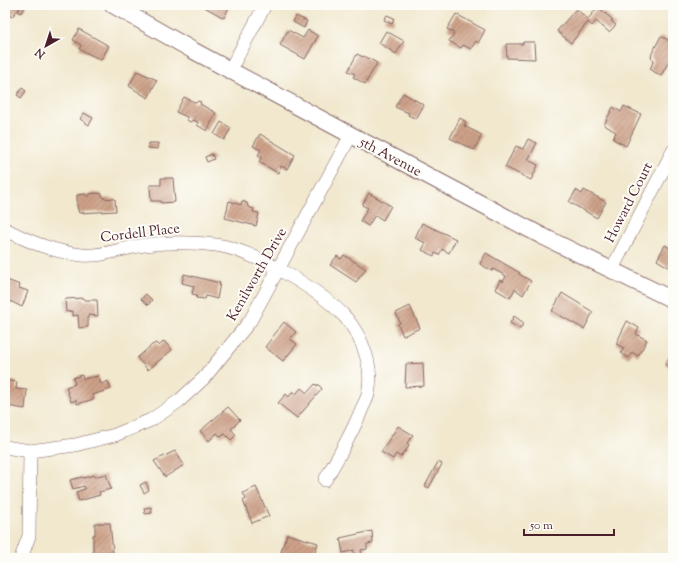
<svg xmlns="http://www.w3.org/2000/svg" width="678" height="563" viewBox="0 0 678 563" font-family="'Sorts Mill Goudy',serif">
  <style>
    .building { fill: url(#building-hatch) }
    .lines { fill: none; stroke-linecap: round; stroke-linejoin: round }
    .minor-casing { stroke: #846564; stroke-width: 14 }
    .tertiary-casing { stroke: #846564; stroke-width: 18 }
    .minor { stroke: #fff; stroke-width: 13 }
    .tertiary { stroke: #fff; stroke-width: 16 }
    .labels { text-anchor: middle; stroke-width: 4; stroke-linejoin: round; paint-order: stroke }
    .street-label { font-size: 14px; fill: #4a1f2b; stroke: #fdfcf7 }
  </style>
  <defs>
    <pattern id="building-hatch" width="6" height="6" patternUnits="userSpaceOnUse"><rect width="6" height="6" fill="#cea289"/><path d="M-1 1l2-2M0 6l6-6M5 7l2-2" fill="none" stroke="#a98370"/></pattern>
  </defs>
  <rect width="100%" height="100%" fill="#fdfcf7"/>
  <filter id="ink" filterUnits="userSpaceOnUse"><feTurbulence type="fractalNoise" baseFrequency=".025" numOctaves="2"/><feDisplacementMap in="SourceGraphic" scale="8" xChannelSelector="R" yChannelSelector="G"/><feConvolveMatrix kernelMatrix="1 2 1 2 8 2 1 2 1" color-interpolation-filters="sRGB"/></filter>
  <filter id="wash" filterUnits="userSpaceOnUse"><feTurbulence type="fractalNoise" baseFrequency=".012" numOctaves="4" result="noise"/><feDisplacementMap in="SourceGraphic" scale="16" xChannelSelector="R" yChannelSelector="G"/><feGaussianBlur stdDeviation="0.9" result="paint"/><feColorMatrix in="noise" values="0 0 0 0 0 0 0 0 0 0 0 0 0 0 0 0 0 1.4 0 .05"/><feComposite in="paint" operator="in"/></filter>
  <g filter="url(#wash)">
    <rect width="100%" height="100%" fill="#f1e8ce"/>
    <g id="blocks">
      <g class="building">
        <path d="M5,5h22l-6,8 -3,-2 2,-2 -1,-1 -7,9 -7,-5z"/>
        <path d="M201,5h29l-6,13z"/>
        <path d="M598,7l15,13 -2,1 5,4 -7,7 -13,-11 -4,5 -4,-4 -17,21 -14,-12 19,-22 12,10z"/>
        <path d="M456,14l29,16 -7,13 -2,-2 -5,8 -8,-4 -2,3 -12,-7 5,-8 -7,-4z"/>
        <path d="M387,15l7,3 -2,6 -8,-4z"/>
        <path d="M296,16l11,5 -3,7 -11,-6z"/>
        <path d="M79,29l30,17 -8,14 -22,-11 2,-4 -8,-5z"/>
        <path d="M288,30l15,8 5,-8 10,6 -13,23 -25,-14z"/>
        <path d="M386,31l18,10 -8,13 -17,-11z"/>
        <path d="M661,36l12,7v10l-12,23 -11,-7 4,-9 -3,-2 1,-5z"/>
        <path d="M523,42h11l1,17 -28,-1 -1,-14h17z"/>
        <path d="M357,54l6,3 1,-1 13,7 -12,21 -12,-7 2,-3 -7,-3z"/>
        <path d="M137,71l20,9 -9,18 -19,-12z"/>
        <path d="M22,88l4,3 -5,7 -4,-3z"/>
        <path d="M403,93l21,12 -8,14 -8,-4 1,-2 -14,-6z"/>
        <path d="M184,97l12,6 2,-2 3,1 -1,2 16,9 -9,18 -10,-6 1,-3 -5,-2 -3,2 -3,-2v-3l-11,-5z"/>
        <path d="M624,106l17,8 -15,32 -13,-7 3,-7 -12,-7 9,-18 8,5z"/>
        <path d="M84,113l9,5 -4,7 -9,-6z"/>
        <path d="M460,118l6,4 -2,4 18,9 -8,15 -24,-12z"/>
        <path d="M221,122l10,6 -7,12 -10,-6z"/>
        <path d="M260,134l35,21 -8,14 -6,-3 -3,7 -19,-11 3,-5 -4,-2 3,-5 -8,-4z"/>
        <path d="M528,139l9,4 -9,17 10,5 -7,15 -26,-13 11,-21 7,3z"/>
        <path d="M148,143h10v6l-10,-1z"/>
        <path d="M212,154l2,5 -7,3 -2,-5z"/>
        <path d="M161,178h12l2,24 -14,1v-2h-10l-1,-16h11z"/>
        <path d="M576,190l6,4 2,-4 22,12 -9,16 -28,-16z"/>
        <path d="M96,193l6,1 1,4 12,1 1,12 -37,2 -2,-7v-11l9,-1 1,2h2v-2z"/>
        <path d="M369,193l22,13 -8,14 -8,-5 -7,11 -8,-5 8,-13 -6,-3z"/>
        <path d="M229,201l12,4 1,-4 5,2 1,4 6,2 -1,3 6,1 -3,13 -31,-8z"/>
        <path d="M422,223l34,16 -7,14 -7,-4 -3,6 -4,-2 -1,3 -12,-6 4,-7 -11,-5z"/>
        <path d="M665,245l8,5v20l-16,-10z"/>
        <path d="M486,253l34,20 -1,1 12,7 -8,14 -8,-6 -5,9 -15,-9 5,-9 3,2 3,-6 -13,-7 -1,2 -12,-7z"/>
        <path d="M344,255l22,14 -10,13 -26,-17 7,-9 4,3z"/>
        <path d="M184,274l36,9 -3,16 -11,-3 -1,3 -9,-1 1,-3 -5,-1 2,-8 -12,-3z"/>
        <path d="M7,280l13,5 -1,3 9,3 -6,16 -16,-8 -1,4v-17z"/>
        <path d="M562,293l31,19 -9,17 -32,-18z"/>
        <path d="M146,294l6,6 -4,5 -7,-6z"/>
        <path d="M84,298v2h13l1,16 -10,-1v12l-9,1 -1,-13 -5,1v-5l-7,1 -1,-13z"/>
        <path d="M410,306l10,22 -17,8 -5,-12 2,-1 -4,-10z"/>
        <path d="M514,316l10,7 -4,6 -10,-6z"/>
        <path d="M627,321l12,7 -3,6 11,6 -9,16 -6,-4 -3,6 -8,-5 3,-5 -8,-4z"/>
        <path d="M284,322l12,10 -6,7 7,5 -14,17 -18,-14z"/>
        <path d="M164,341l8,9 -24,20 -11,-12 15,-13 4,-2 3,3z"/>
        <path d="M672,352l1,1v16l-8,-5z"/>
        <path d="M423,363l1,23 -19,1 1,-23z"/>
        <path d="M82,375l1,4 15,-3 3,8 7,-3 3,8 -19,6 2,4 -17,5 -1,-4 -5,2 -5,-15 9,-3 -2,-6z"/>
        <path d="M5,380l12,2 -1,7 11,1 -2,19 -18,-3v-2l-2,-1z"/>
        <path d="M315,384l2,2 1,-2 4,5 -25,29 -19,-15 8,-9 3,3 4,-6 3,3 5,-6 6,5z"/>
        <path d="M228,407l12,13 -9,9 5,6 -5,5 -6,-6 -4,3 -4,-4 -8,8 -9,-10z"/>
        <path d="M398,426l15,9 -6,8 2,2 -4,7 -1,-1 -3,6 -5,-3 -3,5 -12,-7z"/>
        <path d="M175,451l9,14 -19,12 -11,-16z"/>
        <path d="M438,462l4,2 -13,24 -4,-2z"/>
        <path d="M106,474l5,15 -12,3 1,3 -21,6 -3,-9 9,-3 -1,-3 -11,3 -3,-9 12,-3 1,1 11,-3v2z"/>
        <path d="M146,482l3,8 -5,3 -4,-8z"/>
        <path d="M256,487l13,29 -17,7 -9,-22 3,-2 -3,-6z"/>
        <path d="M151,507l1,6 -7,1 -1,-6z"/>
        <path d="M95,523h15l3,30 -20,1v-19h2z"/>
        <path d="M372,531l1,12 -6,1v5l-6,1 1,6 -7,2 -1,-8 -11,3 -3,-15z"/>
        <path d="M287,534l31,9 -5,15 -13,-3v3h-13l1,-4 -7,-2z"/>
      </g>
    </g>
  </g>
  <g filter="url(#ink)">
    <use href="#blocks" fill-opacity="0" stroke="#846564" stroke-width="1"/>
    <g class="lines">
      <g class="minor-casing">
        <g id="minor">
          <path d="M230,70l35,-65"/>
          <path d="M5,229c24,13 49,23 77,26 20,2 42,-7 62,-10 24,-3 48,-3 72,0 37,5 106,46 130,73 17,20 28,50 22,76 -1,6 -5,11 -7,17 -10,24 -23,47 -36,69"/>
          <path d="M612,269l61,-118"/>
          <path d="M5,447l25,4 45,-6 40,-10 36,-15 28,-19 25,-23 46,-57 101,-186"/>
          <path d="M21,558l8,-22 1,-85"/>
        </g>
      </g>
      <g class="tertiary-casing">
        <path id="tertiary" d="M113,5l81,46 157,84 191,101 131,64"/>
      </g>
      <use href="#minor" class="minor"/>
      <use href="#tertiary" class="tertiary"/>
    </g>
  </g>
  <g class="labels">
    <g class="street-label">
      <text transform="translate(391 156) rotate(28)" y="5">5th Avenue</text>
      <text transform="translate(628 202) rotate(-63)" y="5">Howard Court</text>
      <text transform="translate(140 232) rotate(-7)" y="5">Cordell Place</text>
      <text transform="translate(256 274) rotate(-60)" y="5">Kenilworth Drive</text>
    </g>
  </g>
  <rect width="678" height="563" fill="none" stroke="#fdfcf7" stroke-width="20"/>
  <g transform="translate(46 46) rotate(219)" stroke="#fdfcf7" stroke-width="3" paint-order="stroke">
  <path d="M0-3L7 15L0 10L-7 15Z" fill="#4a1f2b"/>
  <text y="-6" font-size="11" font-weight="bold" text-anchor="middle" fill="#4a1f2b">N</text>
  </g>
  <path d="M524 529v6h90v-6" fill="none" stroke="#4a1f2b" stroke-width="2"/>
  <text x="530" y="529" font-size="12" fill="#4a1f2b" stroke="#fdfcf7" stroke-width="3" paint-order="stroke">50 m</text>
</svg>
